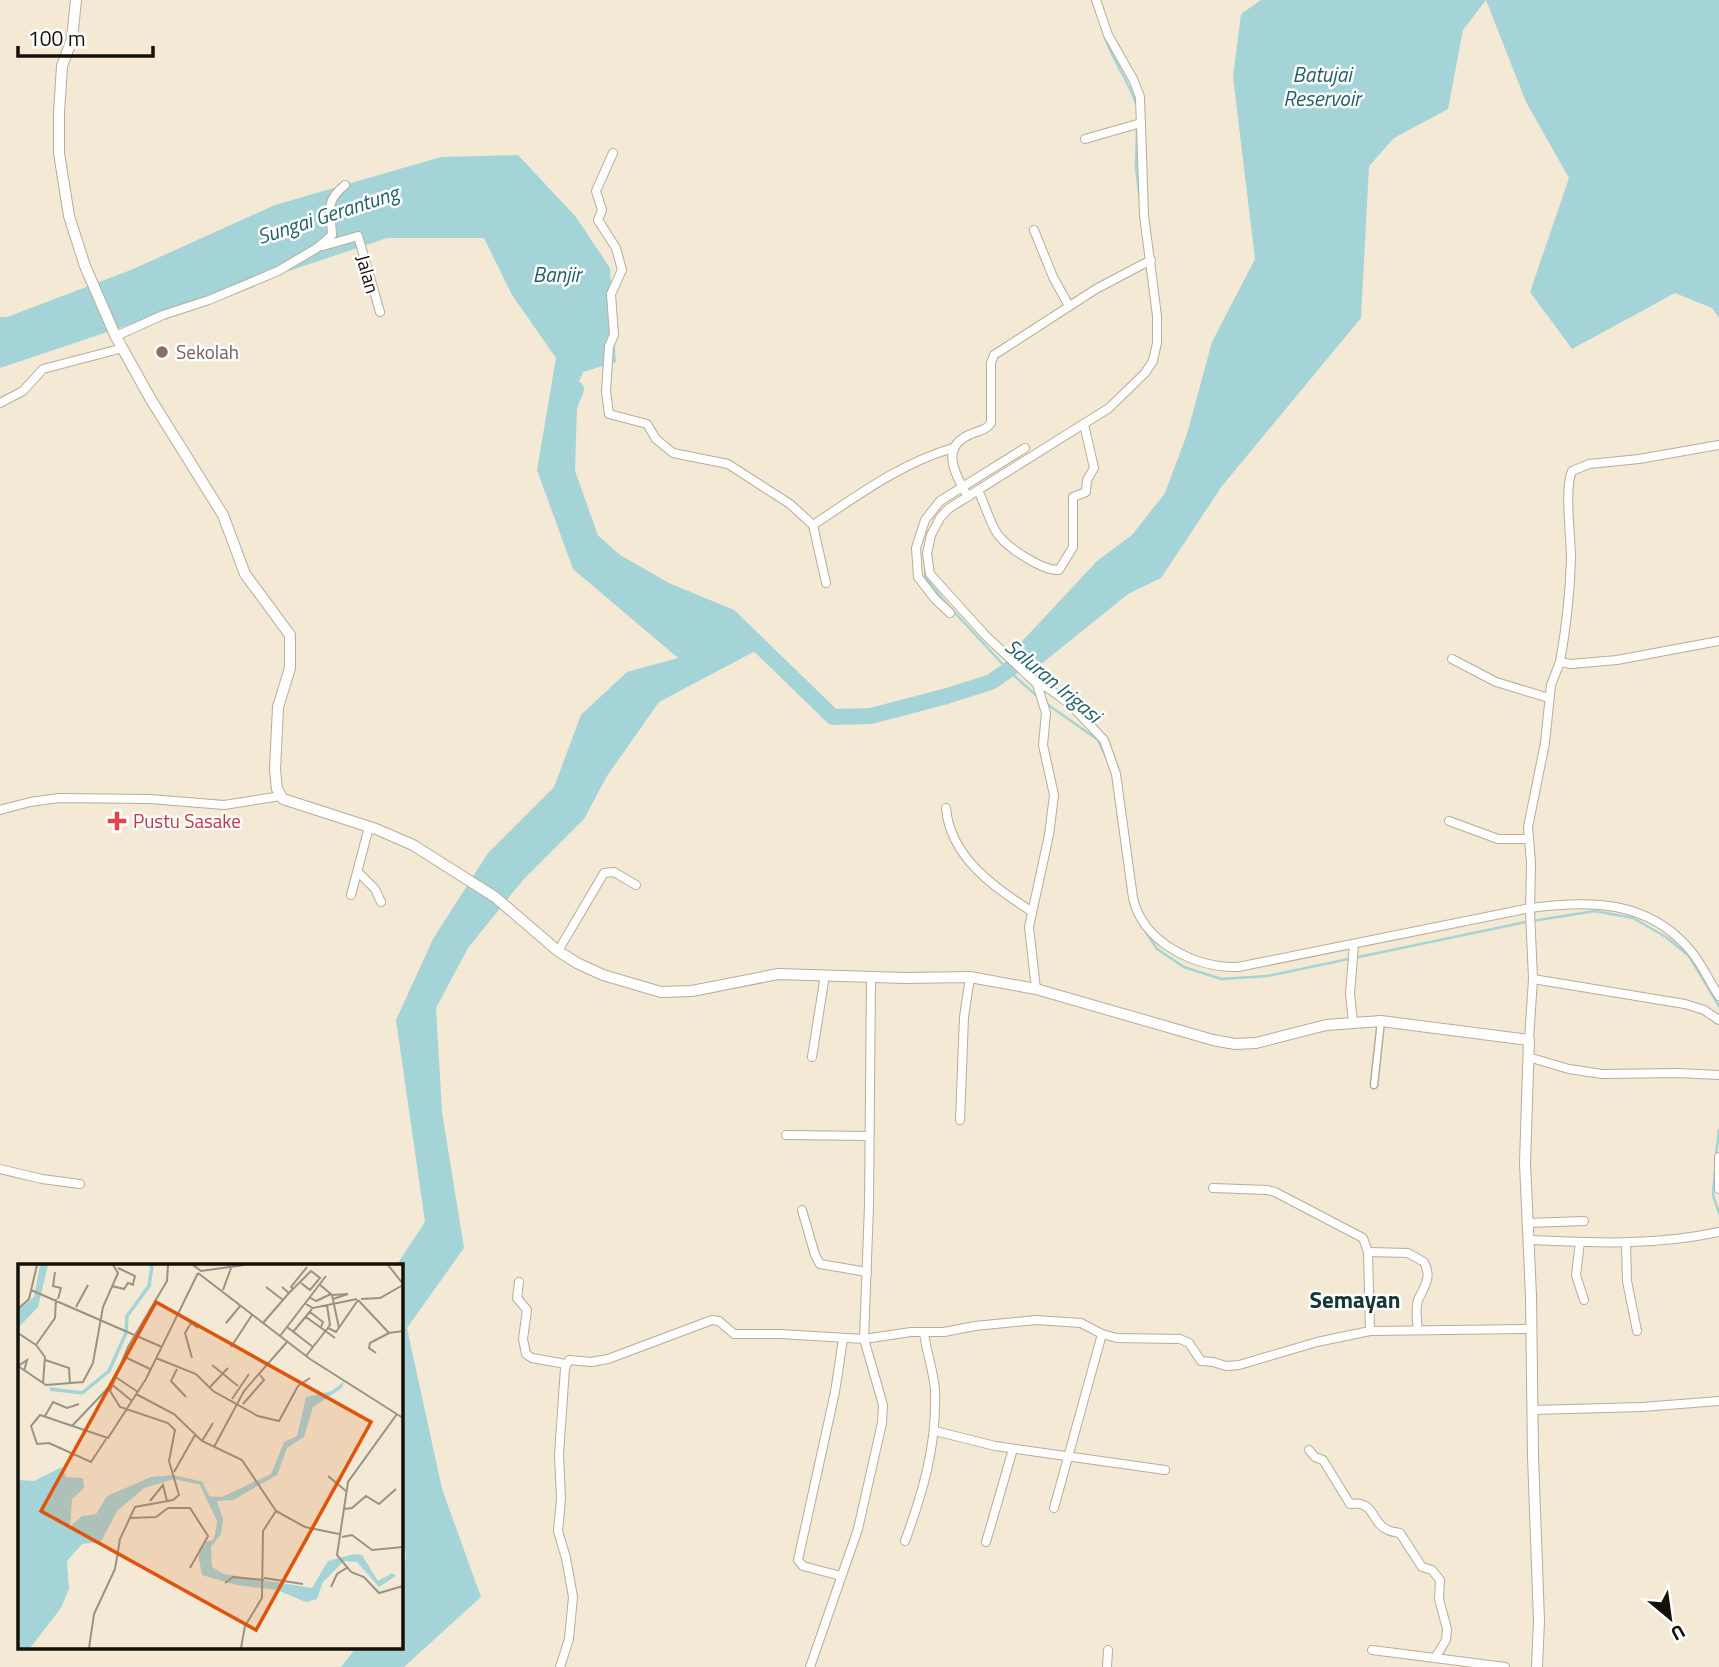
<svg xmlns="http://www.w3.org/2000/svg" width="1719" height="1667" viewBox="0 0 1719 1667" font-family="'Titillium Web',sans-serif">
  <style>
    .water { fill: #a5d4d8 }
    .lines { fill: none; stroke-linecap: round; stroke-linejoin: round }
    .stream { stroke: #a5d4d8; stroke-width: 2.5 }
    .river { stroke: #a5d4d8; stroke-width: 16 }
    .pedestrian-casing { stroke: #b7ad99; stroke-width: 9 }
    .minor-casing { stroke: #b7ad99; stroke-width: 10 }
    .tertiary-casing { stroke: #b7ad99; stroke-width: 12 }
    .pedestrian { stroke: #fff; stroke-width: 6 }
    .minor { stroke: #fff; stroke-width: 8 }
    .tertiary { stroke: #fff; stroke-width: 10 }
    .education-dot { fill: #8d6e63; stroke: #fff; stroke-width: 2.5 }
    .health-dot { fill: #e0444e; stroke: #fff; stroke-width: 2.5 }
    .labels { text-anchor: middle; stroke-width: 5; stroke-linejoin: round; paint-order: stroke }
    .street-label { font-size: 19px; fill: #141109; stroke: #fff }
    .education-label { font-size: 19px; fill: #785e54; stroke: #fff; text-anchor: start }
    .health-label { font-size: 19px; fill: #be3a42; stroke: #fff; text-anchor: start }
    .water-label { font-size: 21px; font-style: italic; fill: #236166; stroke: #fff }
    .quarter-label { font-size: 23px; font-weight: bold; fill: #143634; stroke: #fff }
    .inset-river { fill: none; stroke: #a5d4d8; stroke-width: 3.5 }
    .inset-road { fill: none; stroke: #9a9383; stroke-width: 2 }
    .view { fill: #dd550c; fill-opacity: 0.15; stroke: #dd550c; stroke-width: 3.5 }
    .inset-edge { fill: none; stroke: #141109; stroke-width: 3.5 }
  </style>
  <rect width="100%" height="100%" fill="#f3e9d4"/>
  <g class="water">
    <path d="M1261,0h225l-23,30 -15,79 -54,29 -25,28 -8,152 -139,168 -61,92 -33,16 -93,75 -21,-19 83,-89 35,-26 33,-42 22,-59 25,-92 43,-83 -22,-182 8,-63z"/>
    <path d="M1486,0h233v318l-7,-10 -37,-15 -103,56 -42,-57 39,-114 -43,-76z"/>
    <path d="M518,155l58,62 34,51 6,94 -33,10 -14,35 -2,65 24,68 25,22 51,29 63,26 33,30 -104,55 -52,74 -23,43 -61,61 -55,68 -32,60 6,104 22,136 -57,80 35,161 39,108 -77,70h-63l15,-19h45v-78l5,-12 -5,-33v-259h-5l29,-44 -29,-202 37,-81 55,-86 66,-66 27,-72 46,-43 51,-14 -105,-89 -36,-99 19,-112 -44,-63 -28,-57h-97l-387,130v-51h7l124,-47 144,-65 166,-48z"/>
  </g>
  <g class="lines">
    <g class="stream">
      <path d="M1105,37c8,24 23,43 31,66"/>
      <path d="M1137,127l-1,40 4,34"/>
      <path d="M926,568l-1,9 21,26 62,67 31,28"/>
      <path d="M1047,704l51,36 8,17"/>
      <path d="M1144,929l13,20 27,18 37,12 47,-3 258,-54 69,-11 38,7 33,19 23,19 30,50"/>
      <path d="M1716,1155l3,-25"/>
      <path d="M1715,1169l-2,26 6,18"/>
    </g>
    <path class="river" d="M576,389l-7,18 -2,65 24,68 25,22 51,29 63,26 103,100 38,-1 76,-20 44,-14 33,-23"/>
    <g class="pedestrian-casing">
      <path id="pedestrian" d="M1374,1085l7,-64"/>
    </g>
    <g class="minor-casing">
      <g id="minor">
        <path d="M1096,0l12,35 25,44 7,18 4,118 13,101v27l-4,18 -8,12 -36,35 -161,101 -8,9 -9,17 -4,19 3,20 56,62 51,48 11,4 23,17 33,35 12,34 17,124c10,45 63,70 105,69l292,-59c60,-8 118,-8 160,42 12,14 19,31 29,46"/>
        <path d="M1085,139l56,-16"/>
        <path d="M613,153l-17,38 6,19 -4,10 18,28 6,22 -11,24 3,41 -5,11 -3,45 3,23 38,10 9,15 17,14 55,11 62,40 23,21c44,-29 88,-62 140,-77"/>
        <path d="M1034,230l19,47 16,29"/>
        <path d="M323,246l35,-10 22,76"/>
        <path d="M116,336l47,-21 46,-15 69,-29 39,-23 15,-13c-1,-25 -8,-33 13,-50"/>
        <path d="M0,403l23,-12 20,-22 80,-21"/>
        <path d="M978,491c7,12 13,37 22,46 10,12 43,34 59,33l14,-23v-50l13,-5 1,-12 7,-12 -10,-44"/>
        <path d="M968,497c-13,-23 -29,-50 3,-63 9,-4 14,-3 20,-11v-60l3,-8 102,-66 55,-29"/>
        <path d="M813,525l13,58"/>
        <path d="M950,613l-15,-14 -17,-22 -2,-29 9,-28 15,-19 85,-53"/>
        <path d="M1452,659l44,23 53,16"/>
        <path d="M1560,662c6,-33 10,-69 11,-104 0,-22 -7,-69 1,-87l17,-7 50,-5 80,-14"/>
        <path d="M946,808c4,48 47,79 85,103"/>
        <path d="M0,810l30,-8 29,-4 91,1 74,6 57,-9"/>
        <path d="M1449,821l49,18h30"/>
        <path d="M358,872l17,17 6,13"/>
        <path d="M351,895l18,-68"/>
        <path d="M558,951l46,-78 10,-1 22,13"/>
        <path d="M1533,979l152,25 19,6 15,10"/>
        <path d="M1036,989l-7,-62 20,-92 5,-40 -11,-50 3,-32 -9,-29"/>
        <path d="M1353,1022l-3,-28 4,-50"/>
        <path d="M1529,1040l4,-61 -3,-68 1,-48 -3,-36 17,-84 6,-58 9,-23 11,2 46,-4 102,-19"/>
        <path d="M812,1057l13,-82"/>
        <path d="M1528,1057l41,12 33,5 76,-1 41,2"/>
        <path d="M960,1120l4,-103 6,-40"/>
        <path d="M786,1135l83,1"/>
        <path d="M1719,1157v32"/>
        <path d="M0,1169l42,10 38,5"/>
        <path d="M1213,1188l54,2 8,2 88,46 5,14 2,79"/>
        <path d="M802,1210l13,45 5,9 47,8"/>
        <path d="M1527,1223l57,-2"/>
        <path d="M1529,1240c65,3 126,6 190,-8"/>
        <path d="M1580,1242l-4,33 8,25"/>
        <path d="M1626,1243l1,38 10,50"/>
        <path d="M1368,1252l40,1 16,9c8,16 1,23 -6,38 -3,10 -1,21 0,30"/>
        <path d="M519,1282l-2,16 10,12 -4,29 3,15 6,4 34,6"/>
        <path d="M1533,1410l109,-3 77,-6"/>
        <path d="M935,1431l60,15 170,24"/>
        <path d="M1309,1450l6,7 8,3 27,44c26,-4 21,20 38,26 3,2 8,2 12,3l22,34 10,3 8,10 -1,19 8,30 -1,11 -11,18"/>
        <path d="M1054,1508l48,-174"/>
        <path d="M905,1541c18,-49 32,-96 30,-150 -1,-20 -9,-39 -11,-59"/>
        <path d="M986,1542l27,-93"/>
        <path d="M841,1576l-38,-10 -5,-6 37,-168 8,-53"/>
        <path d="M1372,1650l133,17"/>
        <path d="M560,1667l9,-28 4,-42 -7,-39 -8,-27 3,-32 -2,-45 6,-86 4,-8 22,2 17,-3 104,-39 7,1 15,13h46l84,5 47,-7h33l31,-6 61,-6 45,3 21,11 15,4 63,1 9,4 12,18 12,1 13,4 13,-1 78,-23 53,-11 161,-2"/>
        <path d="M810,1667l48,-138 24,-106 1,-18 -19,-66 5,-133 2,-229"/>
        <path d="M1107,1667l1,-17"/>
      </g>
    </g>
    <g class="tertiary-casing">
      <path id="tertiary" d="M76,0l-4,39 -10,27 -3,47v40l10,63 16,50 30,69 35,63 73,117 22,59 45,61v33l-12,39 -3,63 2,19 6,10 93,30 37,16 82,52 63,54 19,12 26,12 58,17 31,-1 86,-17 127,4 65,-1 66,12 177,51 22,4 21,-1 70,-18 55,-4 148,19 -4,123 6,133 2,160 6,165 -2,46"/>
    </g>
    <use href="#pedestrian" class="pedestrian"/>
    <use href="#minor" class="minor"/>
    <use href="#tertiary" class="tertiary"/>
  </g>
  <circle class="education-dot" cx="162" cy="352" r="7"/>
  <path class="health-dot" d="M113.5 810.5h7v7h7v7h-7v7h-7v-7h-7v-7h7z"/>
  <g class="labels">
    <g class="street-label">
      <text transform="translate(368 274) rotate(74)" y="7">Jalan</text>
    </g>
    <g class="education-label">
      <text x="176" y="359">Sekolah</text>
    </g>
    <g class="health-label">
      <text x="133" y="828">Pustu Sasake</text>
    </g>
    <g class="water-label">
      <text x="1322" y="82">Batujai<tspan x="1322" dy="24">Reservoir</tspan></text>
      <text transform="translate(328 215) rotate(-18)" y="7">Sungai Gerantung</text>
      <text x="557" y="282">Banjir</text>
      <text transform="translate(1053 681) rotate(40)" y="7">Saluran Irigasi</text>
    </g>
    <g class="quarter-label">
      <text x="1355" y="1308">Semayan</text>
    </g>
  </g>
  <g transform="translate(18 1264)">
    <rect width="385" height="385" fill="#f3e9d4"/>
    <path d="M22,1h8l-10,42 -20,21v-18l16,-13zM326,117l-2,7 -29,19 -9,30 -17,11 -10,27 -44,25 -16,1 6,18 -2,15 -10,13 1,20 12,7 88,14 16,-27 26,-7 8,1 16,26 14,-8 4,3 -17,11 -22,-25 -13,-1 -21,21 -6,17 -11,3 -29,-12 -41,-5 -34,-10 -4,-21 6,-12 9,-2 6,-19 -14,-25 17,1 49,-23 13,-32 13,-6 9,-39 26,-6zM44,203l4,10 17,1 1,10 -12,11 -2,28 12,-11 14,-2 11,-18 44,-19 22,-2 1,4 -30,9 -27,23 -16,31 -19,2 -15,17 2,28 -8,19 -31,40h-12v-168l16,1z" fill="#a5d4d8"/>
    <path class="inset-river" d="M32,125l32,4 27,-22 17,-38 1,-17 22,-30 3,-21M155,213l28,6 18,38 -2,12"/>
    <path class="inset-road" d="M175,1l8,6 43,-6M370,1l15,19M100,4l17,8 -2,8M37,8l-2,14 8,2 -3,11M180,9l112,86 93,59M301,20l13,11 7,33M94,22l12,3 4,-6 6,2M248,23l17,13M275,25l-2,-2 16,-20M13,26l131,57M205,26l8,-22M271,29l22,-22 9,7 -10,12 -9,-7M313,31l17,-1 -15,5M291,33l7,4 15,-7M343,35l19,-1 23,-13M340,36l31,33 14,-2M288,40l7,4 44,-9M58,43l12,-22M0,45l11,-10 8,-34M292,48l13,10 -2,5M161,50l19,14M288,53l29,21M173,59l-6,10 7,25M208,59l15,-18M245,59l26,-30 -7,-6M269,63l26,20M310,64l8,4 22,-32M275,68l19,-23M0,69l18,12 19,-27 1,-19M262,72l46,-60M18,81l9,12 -2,26M213,83l21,-32M358,89l-7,-5 1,-5 19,-10M288,92l24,-31 -3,-20M107,93l25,12M138,94l40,16 17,17 45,25 21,5 19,-35 12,-8M27,96l24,8 1,16M194,101l26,21M0,102l28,19 37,-3 10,-19 10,-56 15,-34 -5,-8M0,102l9,-6 -3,11M159,105l-6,12 15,16M96,112l24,16M92,119l22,18M192,123l18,-19M118,130l38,20 28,27 40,19 34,51 -13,20 -1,67 -17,28 -4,22M214,135l17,-25M225,140l21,-24 -4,-5M379,150l-49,68 -11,73 14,17 13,5 15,16 24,-7M27,152l8,-14 14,6 12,-4M54,162l38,-40M88,175l-15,23 -42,-19 -12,1 -6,-18 9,-11 68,23 38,-59 52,-106M184,177l11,-18M196,183l30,-56 43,-49M156,208l21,-37M310,212l18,15M132,237l13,-16 4,16M150,244h22l18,28 -18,32M326,245l8,-1 14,-12 13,8 17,-15M258,247l29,16 34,7M112,254l26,-1 12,-9M324,273l10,-2 20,15 31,-3M246,314l39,6M207,319l8,-6 31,3M313,323l6,-13 11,-7M71,384l5,-34 21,-45 5,-30 15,-32 38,-7 6,-5 -10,-34 6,-31 -7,-7 -48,-16 -10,-16 18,-44 39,-66 1,-16"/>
    <path class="view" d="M138,38l215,120 -115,208 -215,-119z"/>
    <rect width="385" height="385" class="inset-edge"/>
  </g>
  <g transform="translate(1670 1618) rotate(151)" stroke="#ffffff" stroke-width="5" paint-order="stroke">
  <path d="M0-5L12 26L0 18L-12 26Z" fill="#141109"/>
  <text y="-10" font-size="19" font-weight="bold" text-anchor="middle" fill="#141109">U</text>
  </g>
  <path d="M18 46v10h135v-10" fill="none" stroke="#141109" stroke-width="3.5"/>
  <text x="28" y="46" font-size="21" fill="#141109" stroke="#ffffff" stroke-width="5" paint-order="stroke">100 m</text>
</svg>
